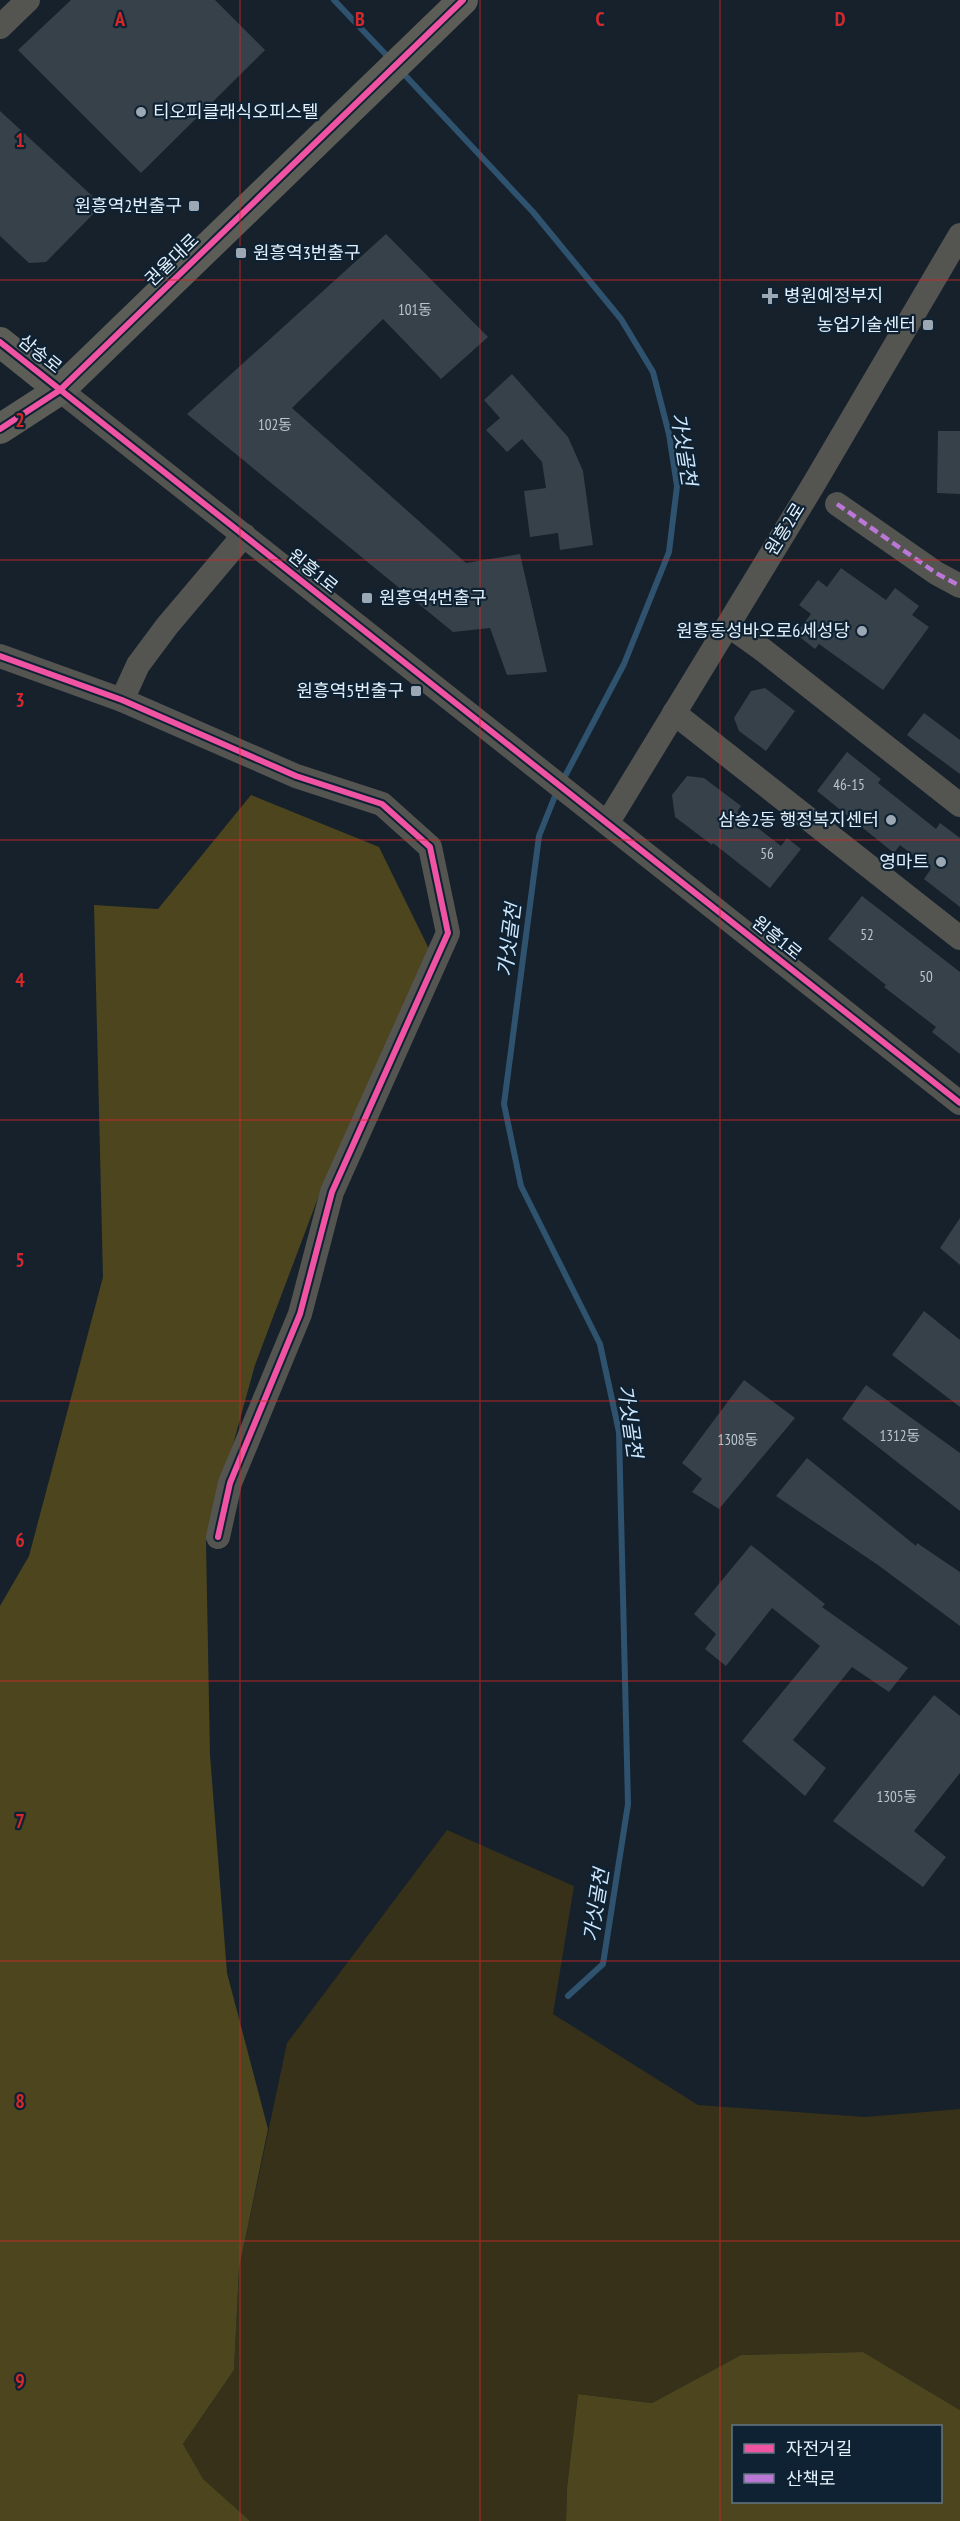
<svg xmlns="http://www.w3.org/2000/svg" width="960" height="2521" viewBox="0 0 960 2521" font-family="'PT Sans Narrow','Noto Sans KR',sans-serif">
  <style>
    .green { fill: #363118 }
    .forest { fill: #4c451e; fill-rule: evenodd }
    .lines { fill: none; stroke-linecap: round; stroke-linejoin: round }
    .stream { stroke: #2f526f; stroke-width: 6 }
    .building { fill: #374149 }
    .minor { stroke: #545451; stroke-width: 24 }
    .major { stroke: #5d5d57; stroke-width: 30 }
    .quiet { stroke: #ba77d6; stroke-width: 4.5; stroke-dasharray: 9 4.5; stroke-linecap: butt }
    .cycleway-casing { stroke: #0e2233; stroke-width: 10 }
    .cycleway { stroke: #f153a3; stroke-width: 6 }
    .grid { fill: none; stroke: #d62828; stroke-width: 1.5; stroke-opacity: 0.55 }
    .poi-dot { fill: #9ca8b3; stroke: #0e2233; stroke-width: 2 }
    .labels { text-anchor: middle; stroke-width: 4.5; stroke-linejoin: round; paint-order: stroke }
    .number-label { font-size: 15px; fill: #b9c5cf }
    .poi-label { font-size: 18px; fill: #e4f1fc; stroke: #0e2233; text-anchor: end }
    .street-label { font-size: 18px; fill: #e4f1fc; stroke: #0e2233 }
    .water-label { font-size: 20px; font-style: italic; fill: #cfe7fc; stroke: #0e2233 }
    .grid-label { font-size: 20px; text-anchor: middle; font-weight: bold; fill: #d62828; stroke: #0e2233; stroke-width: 4.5; stroke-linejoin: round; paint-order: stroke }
  </style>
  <rect width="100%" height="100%" fill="#16212b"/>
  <path class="green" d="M447,1830l127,56 -21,128 145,91 167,12 95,-8v301l-97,-58 -122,3 -89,48 -74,-9 -11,94 -1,33h-316l-48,-42 -19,-35 51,-74 5,-101 48,-226z"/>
  <g class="forest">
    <path d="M251,795l128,52 50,102 -108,241 -66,175 -49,177 4,213 17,218 41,156 -29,140 -5,101 -51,74 20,35 47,42h-250v-915l29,-50 74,-279 -9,-372 64,4z"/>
    <path d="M863,2352l97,58v111h-394l1,-33 11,-94 74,9 89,-48zM940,2426v76h-206v-76z"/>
  </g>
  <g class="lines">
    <g class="stream">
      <path d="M334,0l57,60"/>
      <path d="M402,72l131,140 88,107 32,53 16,62 8,52 -8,66 -45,112 -62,118"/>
      <path d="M557,791l-18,45 -35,268 17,82 79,158 19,88 9,372 -25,160 -35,32"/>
    </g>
  </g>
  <g class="building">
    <path d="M71,0h144l50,50 -124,123 -123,-123z"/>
    <path d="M0,111l102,94 -56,57 -17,1 -29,-27z"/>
    <path d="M386,234l102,103 -47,42 -58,-60 -91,89 174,155 54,-9 27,118 -40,3 -17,-47 -37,4 -266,-218z"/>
    <path d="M512,374l56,63 15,34 10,74 -33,5 -2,-17 -28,4 -6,-46 22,-3 -4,-26 -20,-23 -15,13 -21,-22 14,-12 -16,-18z"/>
    <path d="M938,431h22v63l-23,-1z"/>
    <path d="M841,568l45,32 9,-12 24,18 -7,9 17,12 -46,63 -64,-46 -4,5 -19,-15 15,-20 -12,-9 19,-25 9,7z"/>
    <path d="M765,688l30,23 -29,40 -27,-20 -5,-13 17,-27z"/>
    <path d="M924,713l36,27v34l-53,-39z"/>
    <path d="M847,752l34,27 -3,4 58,46 4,-6 20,15v69l-36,-28 7,-10 -31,-24 -6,8 -77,-62z"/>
    <path d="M687,776l17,2 37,28 -4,6 44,34 6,-8 14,11 -31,39 -57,-45 -1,2 -37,-28 -3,-22z"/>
    <path d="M862,896l98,76v82l-28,-22 4,-5 -52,-40 2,-2 -58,-46z"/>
    <path d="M960,1218v47l-20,-17z"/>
    <path d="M924,1311l36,29v67l-68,-52z"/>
    <path d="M744,1380l51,38 -76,91 -27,-17 10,-13 -20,-16z"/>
    <path d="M866,1385l94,68v58l-118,-92z"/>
    <path d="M807,1458l109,88 1,-3 43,29v54l-82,-61 -102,-69z"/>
    <path d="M751,1545l74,59 -3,3 86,61 -19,24 -37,-25 -59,73 33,28 -21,28 -63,-55 78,-95 -48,-38 -46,58 -21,-17 11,-15 -22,-20z"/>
    <path d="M934,1695l26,21v57l-46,58 32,26 -23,30 -90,-66z"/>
  </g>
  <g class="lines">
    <g class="minor">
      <path d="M0,27l28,-27"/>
      <path d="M60,390l900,713"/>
      <path d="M837,504l99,69 24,13"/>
      <path d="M728,625l35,25 197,155"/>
      <path d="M0,656l122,44 174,76 86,28 48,43 18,86 -116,259 -32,122 -70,169 -12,54"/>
      <path d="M122,700l16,-35 29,-39 77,-91"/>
      <path d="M674,713l286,225"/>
      <path d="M608,822l204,-335 148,-252"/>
    </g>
    <g class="major">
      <path d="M0,342l60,48"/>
      <path d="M0,429l60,-39 403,-390"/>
    </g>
    <path class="quiet" d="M837,504l99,69 24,13"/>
    <g class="cycleway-casing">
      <g id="cycleway">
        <path d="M0,342l960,761"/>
        <path d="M0,429l60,-39 403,-390"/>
        <path d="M0,656l122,44 174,76 86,28 48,43 18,86 -116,259 -32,122 -70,169 -12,54"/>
      </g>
    </g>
    <use href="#cycleway" class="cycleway"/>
  </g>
  <path class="grid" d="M240,0v2521M480,0v2521M720,0v2521M0,280h960M0,560h960M0,840h960M0,1120h960M0,1401h960M0,1681h960M0,1961h960M0,2241h960"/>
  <g class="poi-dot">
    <circle cx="141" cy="112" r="6"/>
    <rect x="188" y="200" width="12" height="12" rx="3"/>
    <rect x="235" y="247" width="12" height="12" rx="3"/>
    <path d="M767 287h6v6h6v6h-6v6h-6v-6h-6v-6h6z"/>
    <rect x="922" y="319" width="12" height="12" rx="3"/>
    <rect x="361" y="592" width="12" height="12" rx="3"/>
    <circle cx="862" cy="631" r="6"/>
    <rect x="410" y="685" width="12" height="12" rx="3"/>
    <circle cx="891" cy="820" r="6"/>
    <circle cx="941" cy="862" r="6"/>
  </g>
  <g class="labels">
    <g class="number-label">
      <text x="415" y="315">101동</text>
      <text x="275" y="430">102동</text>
      <text x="849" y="790">46-15</text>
      <text x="767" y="859">56</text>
      <text x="867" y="940">52</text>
      <text x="926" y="982">50</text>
      <text x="900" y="1441">1312동</text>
      <text x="738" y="1445">1308동</text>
      <text x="897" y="1802">1305동</text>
    </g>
    <g class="poi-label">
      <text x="153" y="118" text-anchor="start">티오피클래식오피스텔</text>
      <text x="182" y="212">원흥역2번출구</text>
      <text x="253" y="259" text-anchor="start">원흥역3번출구</text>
      <text x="784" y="302" text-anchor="start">병원예정부지</text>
      <text x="916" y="331">농업기술센터</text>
      <text x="379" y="604" text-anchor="start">원흥역4번출구</text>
      <text x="850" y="637">원흥동성바오로6세성당</text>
      <text x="404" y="697">원흥역5번출구</text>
      <text x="879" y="826">삼송2동 행정복지센터</text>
      <text x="929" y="868">영마트</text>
    </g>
    <g class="street-label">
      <text transform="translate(172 260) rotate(-44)" y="6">권율대로</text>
      <text transform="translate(40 354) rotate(39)" y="6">삼송로</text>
      <text transform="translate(785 529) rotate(-58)" y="6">원흥2로</text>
      <text transform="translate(313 571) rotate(39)" y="6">원흥1로</text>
      <text transform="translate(777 938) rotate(39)" y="6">원흥1로</text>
    </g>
    <g class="water-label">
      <text transform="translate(684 449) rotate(81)" y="7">가싯골천</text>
      <text transform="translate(509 940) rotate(-83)" y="7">가싯골천</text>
      <text transform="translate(630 1421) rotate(82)" y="7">가싯골천</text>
      <text transform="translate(596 1905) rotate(-81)" y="7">가싯골천</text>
    </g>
  </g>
  <g class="grid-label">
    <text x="120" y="26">A</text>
    <text x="360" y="26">B</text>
    <text x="600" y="26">C</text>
    <text x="840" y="26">D</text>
    <text x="20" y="147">1</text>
    <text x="20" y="427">2</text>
    <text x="20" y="707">3</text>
    <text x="20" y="987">4</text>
    <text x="20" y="1267">5</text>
    <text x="20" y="1547">6</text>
    <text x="20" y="1828">7</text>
    <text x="20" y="2108">8</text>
    <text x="20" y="2388">9</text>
  </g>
  <rect x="732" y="2425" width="210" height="78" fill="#0e2233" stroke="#647583" stroke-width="1.5"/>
  <rect x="744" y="2444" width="30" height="9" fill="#f153a3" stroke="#647583" stroke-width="1.5"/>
  <text x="786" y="2455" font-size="18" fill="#e4f1fc">자전거길</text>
  <rect x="744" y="2474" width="30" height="9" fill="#ba77d6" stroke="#647583" stroke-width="1.5"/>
  <text x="786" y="2485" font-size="18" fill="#e4f1fc">산책로</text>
</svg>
